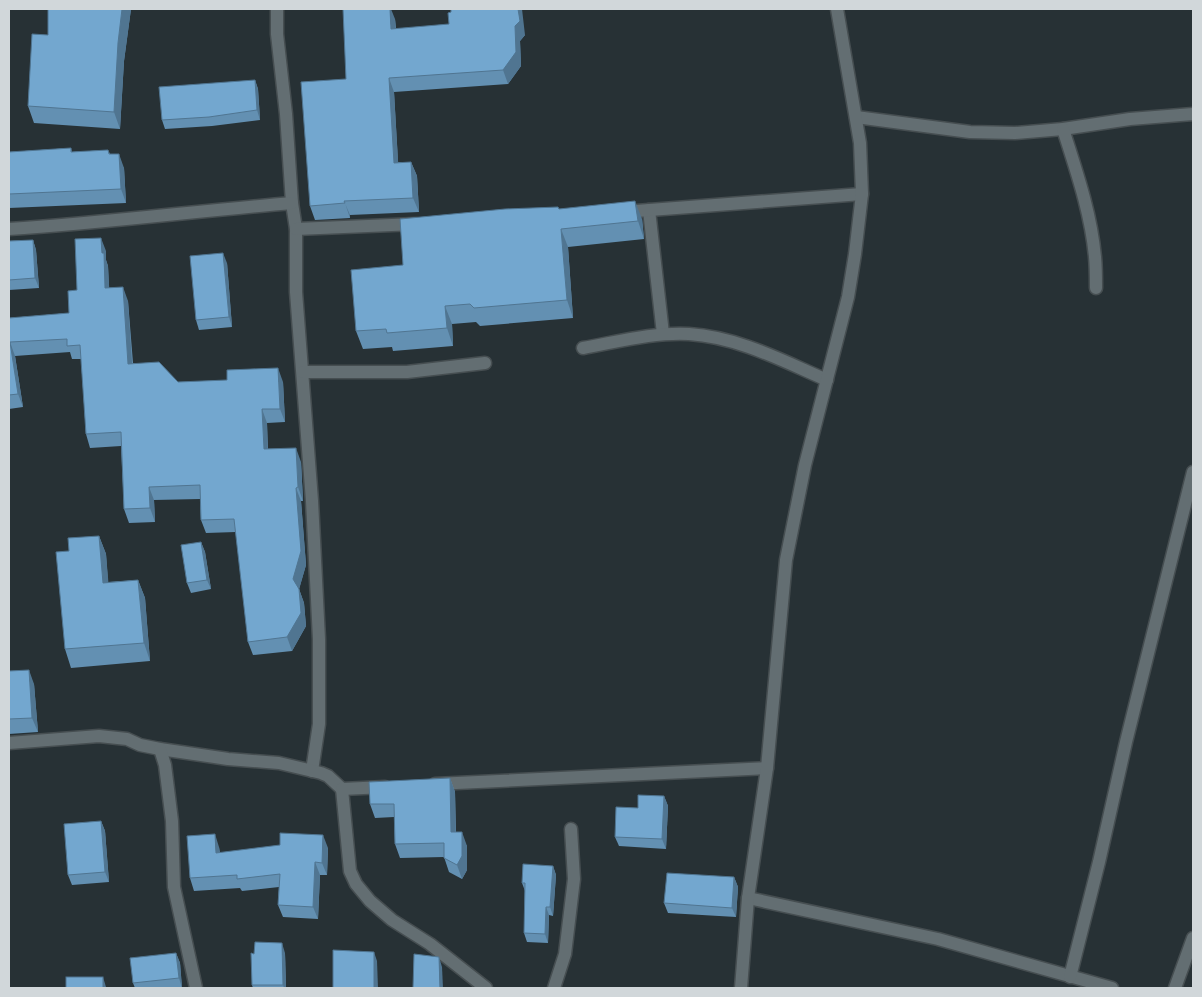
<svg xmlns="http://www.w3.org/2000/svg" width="1202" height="997" viewBox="0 0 1202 997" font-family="Montserrat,sans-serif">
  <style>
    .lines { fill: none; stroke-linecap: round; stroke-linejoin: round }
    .street-casing { stroke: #464e51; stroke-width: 15 }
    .street { stroke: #636e72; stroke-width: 12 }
    .wall { fill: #6390b2 }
    .shaded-wall { fill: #507591 }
    .building { fill: #73a7cf; stroke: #507591 }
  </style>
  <rect width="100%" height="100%" fill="#273135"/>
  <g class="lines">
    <g class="street-casing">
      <g id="street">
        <path d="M277,9v25l9,80 6,89 4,26v63l16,209 7,138v85l-7,47"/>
        <path d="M856,117l114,15 45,1 48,-4 67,-10 63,-5"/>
        <path d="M1063,129c13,41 28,84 32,128 1,10 1,20 1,31"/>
        <path d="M649,210l14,124"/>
        <path d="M623,212l239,-18"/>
        <path d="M9,229c94,-6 188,-18 283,-26"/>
        <path d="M296,229l120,-5"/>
        <path d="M583,348c34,-6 71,-16 106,-14 49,3 94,27 138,46"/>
        <path d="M303,372h104l78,-9"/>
        <path d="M9,743l90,-7 28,3 13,6 20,4 68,10 51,4 42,10 7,3 14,13"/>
        <path d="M160,749l5,16 7,56 2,66 22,101"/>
        <path d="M435,784l332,-16"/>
        <path d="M385,787l-43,2 8,82 6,13 14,17 22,19 38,24 56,44"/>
        <path d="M748,898l190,41 174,49"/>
        <path d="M1070,977l29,-115 27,-120 67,-270"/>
        <path d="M554,988l11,-34 9,-75 -3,-50"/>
        <path d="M741,988l7,-90 19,-130 19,-208 19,-95 43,-168 7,-43 7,-60 -2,-51 -23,-134"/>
        <path d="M1175,988l18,-50"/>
      </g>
    </g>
    <use href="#street" class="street"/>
  </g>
  <g class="wall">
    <path d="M48,9h83l-7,52 -4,68 -86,-6 -6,-17 20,-71z"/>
    <path d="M395,19l1,9 129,7 -5,6 1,25 -13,18 -114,8 4,70h13l6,14 2,36 -69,3v3l-35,2 -5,-14 36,-127z"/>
    <path d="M255,80l3,9 2,31 -48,6 -47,3 -3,-9z"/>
    <path d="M71,148l1,4 36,-2 2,4 14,14 2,35 -117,5v-56z"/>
    <path d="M559,209l83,10 2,20 -76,8 5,71 -93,8 -4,-4 -24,2 1,22 -60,5 -1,-4 -29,2 -7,-18 47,-66z"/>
    <path d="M33,240l3,10 3,38 -30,2v-49z"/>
    <path d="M106,251v9l2,6 1,22 19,13 5,62 45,19h105l2,40 -18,1 1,26 33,13 2,39h-2l5,64 -7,24 5,14 2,23 -14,25 -39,4 -5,-13 -12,-110 -30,1 -5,-13 -1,-21 -46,1 1,22 -26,1 -5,-14 -3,-63 -31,2 -4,-14 -5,-75h-9l-2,-7 -55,4 8,51 -14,2v-91l60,-5 8,-23z"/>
    <path d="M227,263l5,64 -33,3 -3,-10z"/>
    <path d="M99,536l7,18 2,28 30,-2 7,18 5,63 -79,7 -6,-19 4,-98z"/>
    <path d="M201,542l4,10 6,37 -20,4 -4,-10z"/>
    <path d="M9,671l25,13 4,48 -29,2z"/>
    <path d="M450,778l5,14 1,40 11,14v24l-5,9 -13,-7 -5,-15 -44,1 -5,-14 -1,-27 -19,1 -5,-14z"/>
    <path d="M664,796l4,10 -2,43 -47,-3 -4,-9 23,-29z"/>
    <path d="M101,821l4,10 4,51 -37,3 -4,-10z"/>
    <path d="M219,847l1,6 108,-5 -1,27h-7l-2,44 -35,-2 -5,-12 1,-18 -37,4 -2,-3 -46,3 -4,-13z"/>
    <path d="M553,866l3,9 -3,41 -4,-1 -1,28 -21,-1 -3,-9 1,-42 -3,-8z"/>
    <path d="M734,877l4,10 -2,30 -68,-4 -4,-10z"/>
    <path d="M176,953l4,10 2,25h-47l-2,-5z"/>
    <path d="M285,953l1,35h-33l-1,-3z"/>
  </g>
  <g class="shaded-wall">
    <path d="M122,9h9l-7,52 -4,68 -6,-17 4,-69z"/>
    <path d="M390,9h1l4,10 2,24 -6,-14z"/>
    <path d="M518,9h4l3,26 -5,6 1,25 -13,18 -5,-14 12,-44z"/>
    <path d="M389,78l5,14 5,85 -5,-14z"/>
    <path d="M255,80l3,9 2,31 -3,-10z"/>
    <path d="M119,154l5,14 2,35 -5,-14z"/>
    <path d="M411,162l6,14 2,36 -6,-14z"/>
    <path d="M344,201l6,14v3l-5,-15z"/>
    <path d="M635,201l7,18 2,20 -6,-18z"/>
    <path d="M561,229l7,18 5,71 -6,-18z"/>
    <path d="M101,238l5,13v9l2,6 2,36 -5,-14z"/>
    <path d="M33,240l3,10 3,38 -4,-10z"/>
    <path d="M223,253l4,10 5,64 -3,-10z"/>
    <path d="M123,287l5,14 5,76 -5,-13z"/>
    <path d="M445,306l7,18 1,22 -6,-18z"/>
    <path d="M10,342l5,14 8,51 -5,-13z"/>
    <path d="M278,368l5,14 2,40 -5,-13z"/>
    <path d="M262,409l5,14 1,40 -4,-14z"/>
    <path d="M296,448l5,14 2,39 -5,-14z"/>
    <path d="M149,487l5,13 1,22 -5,-14z"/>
    <path d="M296,488l5,13 5,64 -8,28 -5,-14z"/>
    <path d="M99,536l7,18 4,47 -7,-18z"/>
    <path d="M201,542l4,10 6,37 -4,-9z"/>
    <path d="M138,580l7,18 5,63 -6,-18z"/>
    <path d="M299,589l5,14 2,23 -14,25 -5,-14z"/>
    <path d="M29,670l5,14 4,48 -6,-14z"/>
    <path d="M450,778l5,14 1,54 -5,-14z"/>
    <path d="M664,796l4,10 -2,43 -4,-10z"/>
    <path d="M101,821l4,10 4,51 -4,-10z"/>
    <path d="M462,832l5,14v24l-5,9 -5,-14z"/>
    <path d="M215,834l4,13 2,18 -5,-12z"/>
    <path d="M323,835l5,13 -1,27 -5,-12z"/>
    <path d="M315,862l5,13 -2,44 -5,-12z"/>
    <path d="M553,866l3,9 -3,41 -3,-9z"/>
    <path d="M734,877l4,10 -2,30 -4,-9z"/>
    <path d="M546,907l3,8 -1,28 -3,-9z"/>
    <path d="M282,943l3,10 1,35h-2l-1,-3z"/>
    <path d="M374,952l3,9 1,27h-4z"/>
    <path d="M176,953l4,10 2,25 -3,-10z"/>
    <path d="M439,957l3,10 1,21h-3z"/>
    <path d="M103,977l3,10v1h-3z"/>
  </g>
  <g class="building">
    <path d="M48,9h74l-4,34 -4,69 -86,-6 4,-72 16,1z"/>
    <path d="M343,9h47l1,20 58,-5 -1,-11 3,-1v-3h67l2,12 -5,5 1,26 -13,18 -114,8 5,85 17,-1 2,36 -69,3 1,2 -35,3 -9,-124 45,-3z"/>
    <path d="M255,80l2,30 -48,7 -47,3 -3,-33z"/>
    <path d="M71,148v4l37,-2 1,4h10l2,35 -112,5v-42z"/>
    <path d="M635,201l3,20 -77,8 6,71 -93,8 -4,-4 -25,2 2,22 -60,5 -1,-4 -30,2 -5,-61 52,-5 -3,-46 105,-10 53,-2 1,2z"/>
    <path d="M101,238l1,15h2l1,35 18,-1 5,77 31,-2 19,20 49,-2v-10l51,-2 2,41h-18l2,40 32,-1 2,39 -2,1 5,63 -8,28 6,10 2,24 -14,24 -39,5 -14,-123 -33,1 -1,-35 -51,2 1,21 -26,1 -3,-77 -35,2 -6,-89 -13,1v-7l-57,3 8,52 -9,1v-77l60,-5 -1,-22 9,-1 -2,-51z"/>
    <path d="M33,240l2,38 -26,2v-39z"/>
    <path d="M223,253l6,64 -33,3 -6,-64z"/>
    <path d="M99,536l4,47 35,-3 6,63 -79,6 -9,-97 13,-1 -1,-13z"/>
    <path d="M201,542l6,38 -20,3 -6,-38z"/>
    <path d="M29,670l3,48 -23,1v-48z"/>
    <path d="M450,778l1,54h11v24l-5,9 -13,-7v-15l-49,1 -1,-40h-24l-1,-22z"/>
    <path d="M638,795l26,1 -2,43 -47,-2 1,-30 22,1z"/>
    <path d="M101,821l4,51 -37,3 -4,-51z"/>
    <path d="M280,833l43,2 -1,28 -7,-1 -2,45 -35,-2 2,-31 -43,5v-4l-47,3 -3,-42 28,-2 1,19 64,-8z"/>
    <path d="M523,864l30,2 -3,41h-4l-1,27 -21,-1 1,-50h-3z"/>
    <path d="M667,873l67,4 -2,31 -68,-5z"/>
    <path d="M255,942l27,1 1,42h-31l-1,-32 3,1z"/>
    <path d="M333,950l41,2v36h-41z"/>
    <path d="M176,953l3,25 -46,5 -3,-25z"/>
    <path d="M414,954l25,3 1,31h-27z"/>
    <rect x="66" y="977" width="37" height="11"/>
  </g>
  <rect width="1202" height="997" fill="none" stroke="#d1d7da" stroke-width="20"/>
</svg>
